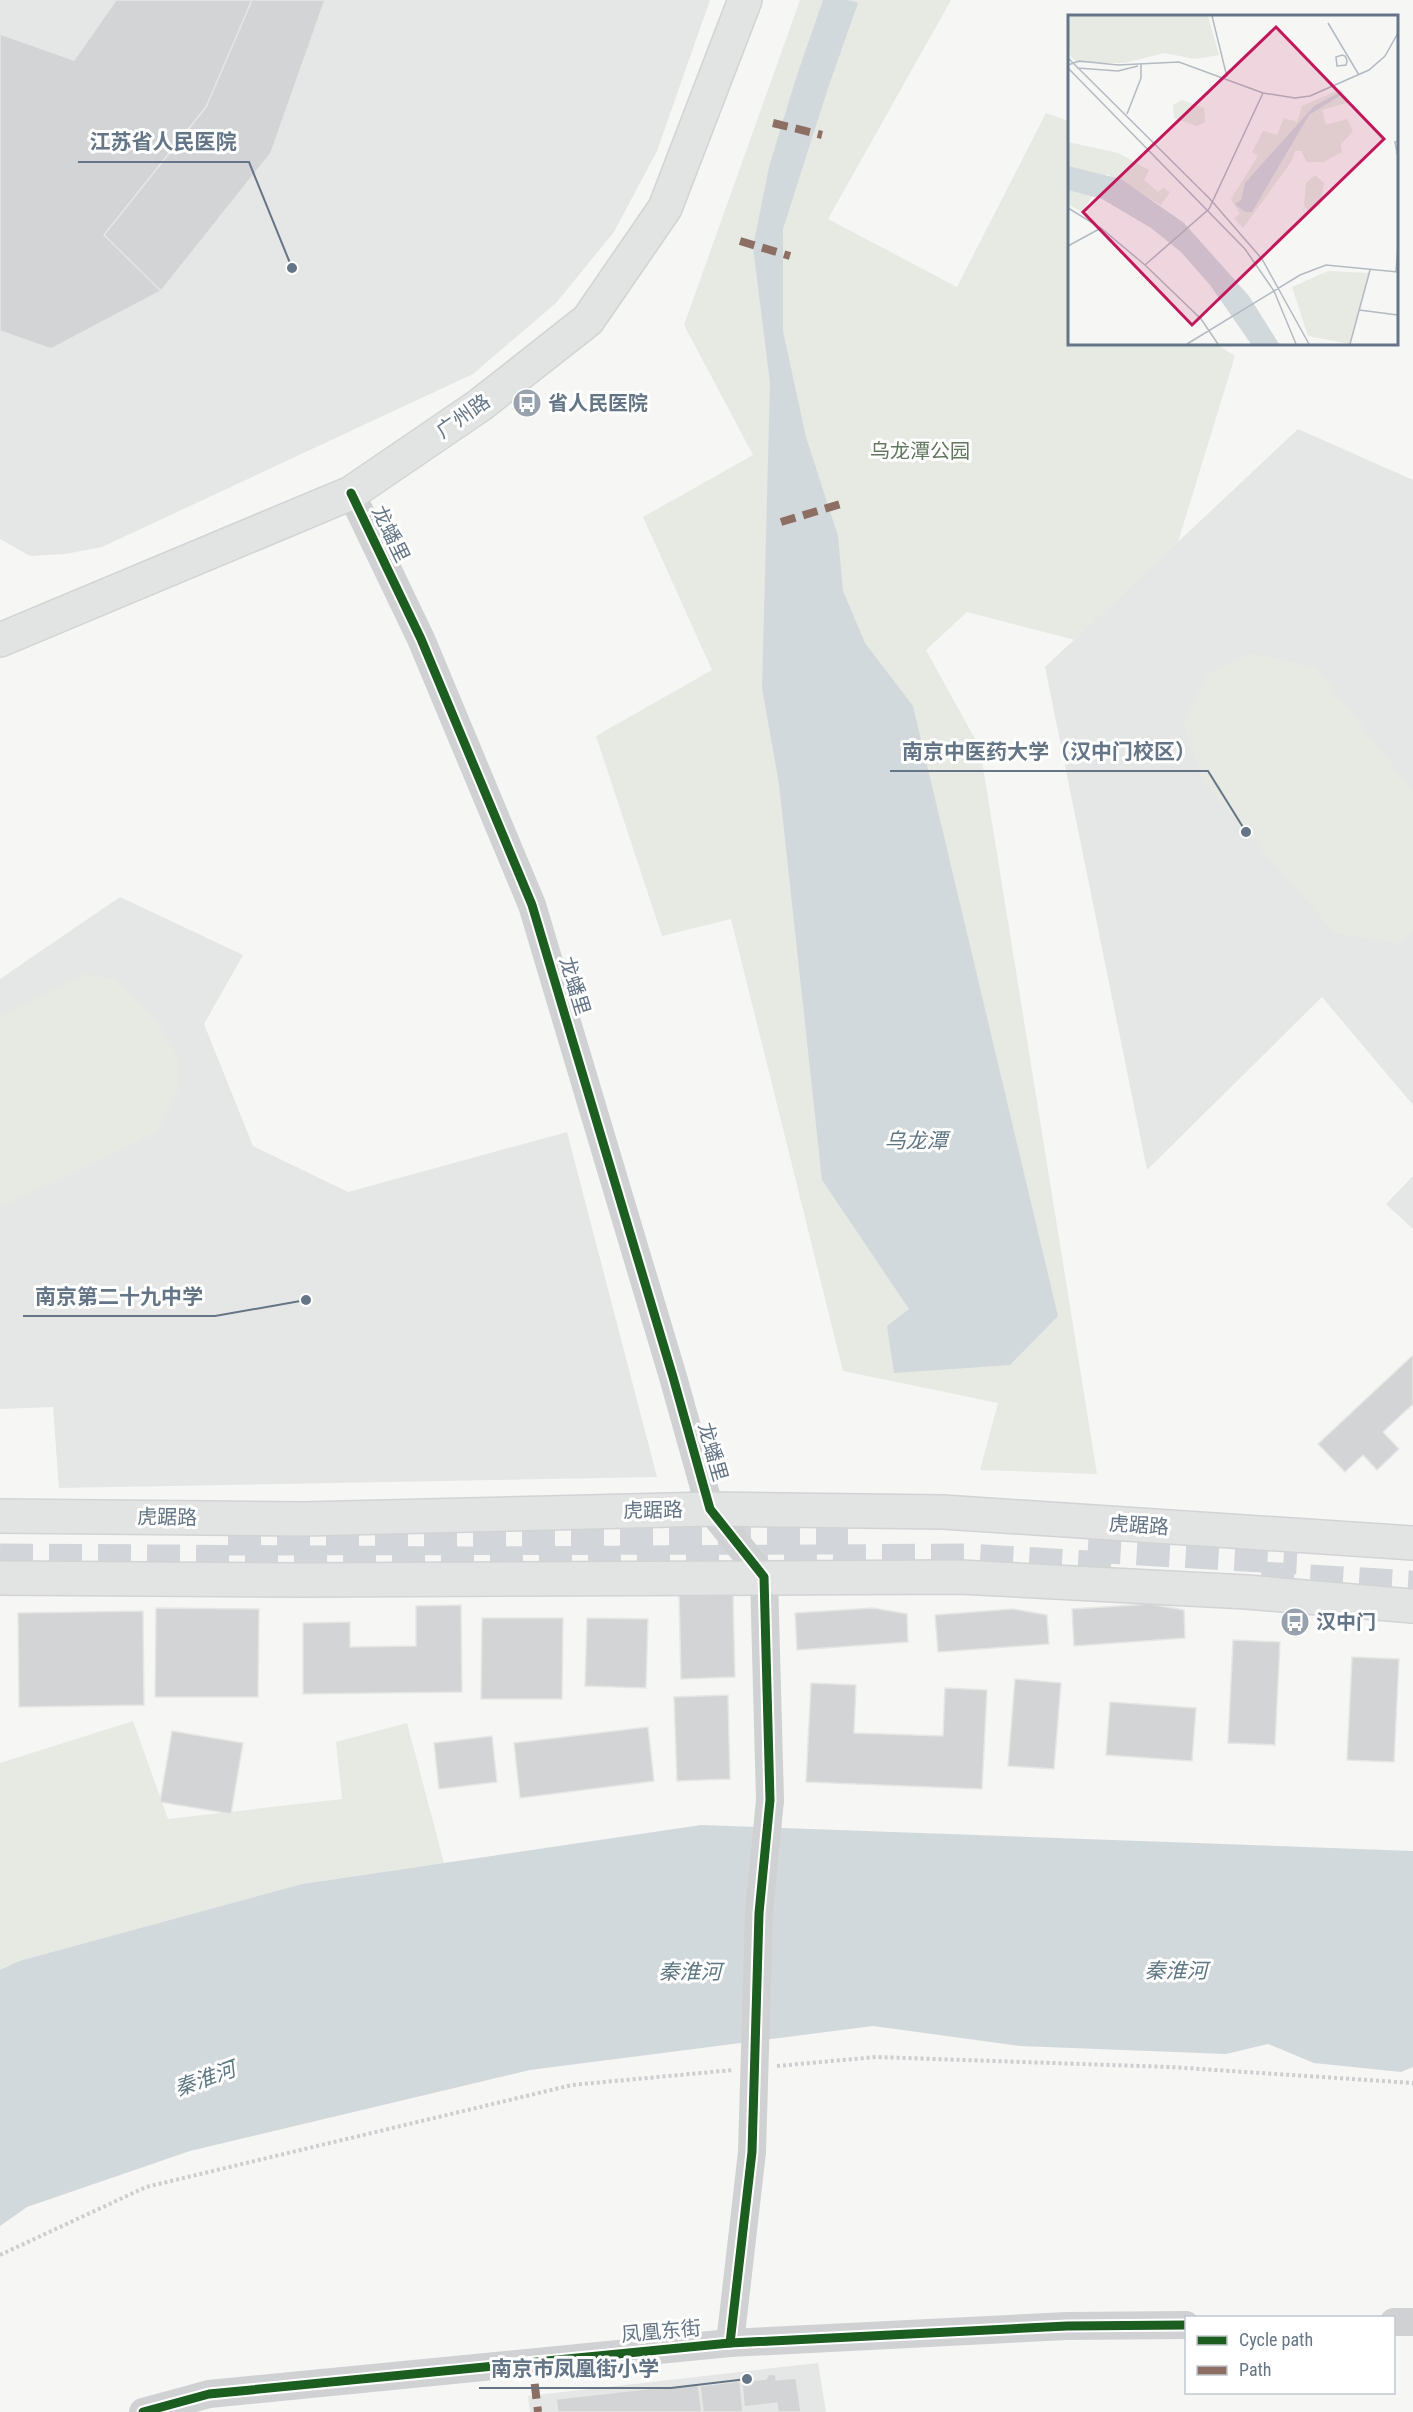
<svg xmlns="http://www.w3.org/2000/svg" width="1413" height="2412" viewBox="0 0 1413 2412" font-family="'Roboto Condensed','Noto Sans SC',sans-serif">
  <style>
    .built { fill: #e5e6e6 }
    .green { fill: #e6eae3 }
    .water { fill: #d2d9dd }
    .building { fill: #d3d4d5; stroke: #e6e6e4; stroke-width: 1.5 }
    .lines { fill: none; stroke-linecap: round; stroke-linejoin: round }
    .highway-tunnel { stroke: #d2d6da; stroke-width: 33; stroke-dasharray: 33 16; stroke-linecap: butt }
    .major-casing { stroke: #d2d3d4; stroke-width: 36 }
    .path { stroke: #cdcecf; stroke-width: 4; stroke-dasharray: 3 3; stroke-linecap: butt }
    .minor { stroke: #d0d1d2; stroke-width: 28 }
    .major { stroke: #e2e3e3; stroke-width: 33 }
    .minor-bridge { stroke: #d0d1d2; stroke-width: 28 }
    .quiet { stroke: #8d6e63; stroke-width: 8; stroke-dasharray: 15 8; stroke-linecap: butt }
    .cycleway-casing { stroke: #fff; stroke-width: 13 }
    .cycleway { stroke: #1b5e20; stroke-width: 9 }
    .labels { text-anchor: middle; stroke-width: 6; stroke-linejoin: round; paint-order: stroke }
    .poi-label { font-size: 20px; font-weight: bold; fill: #647587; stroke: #fff; text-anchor: start }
    .street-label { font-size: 20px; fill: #647587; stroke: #fff }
    .park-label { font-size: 20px; fill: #63795f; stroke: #fff }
    .water-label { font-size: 21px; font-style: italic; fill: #5f7783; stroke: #fff }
    .inset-road { fill: none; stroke: #b3bac2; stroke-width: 1.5 }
    .view { fill: #c2185b; fill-opacity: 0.15; stroke: #c2185b; stroke-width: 3 }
    .inset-edge { fill: none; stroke: #647587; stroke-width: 3 }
    .leader { fill: none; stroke: #647587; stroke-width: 2 }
    .callout-dot { fill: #647587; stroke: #fff; stroke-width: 2 }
    .callout-label { font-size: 21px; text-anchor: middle; font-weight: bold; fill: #647587; stroke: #fff; stroke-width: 6; stroke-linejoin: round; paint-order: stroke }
  </style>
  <rect width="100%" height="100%" fill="#f6f6f5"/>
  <g class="built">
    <path d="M0,0h710l-53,151 -43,81 -58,71 -83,71 -371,173 -37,7 -35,2 -30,-17z"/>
    <path d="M1298,429l115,51v625l-91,-108 -175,173 -102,-503z"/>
    <path d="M120,897l123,58 -39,69 49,122 95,46 219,-60 90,345 -598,11 -6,-81 -53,2v-430z"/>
    <path d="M1413,1176v53l-27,-25z"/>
    <path d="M818,2363l8,49h-296l-2,-16z"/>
  </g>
  <g class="green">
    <path d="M800,0h151l-123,219 129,68 89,-174 23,8 1,223h146l19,12 -57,186 -103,98 -108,-28 -41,38 54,98 117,726 -117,-4 18,-67 -155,-32 -112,-452 -69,17 -66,-200 116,-66 -69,-153 110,-62 -69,-130z"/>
    <path d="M1251,653l65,14 97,124v140l-13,13 -65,-10 -101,-116 -31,-38 -20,-56 23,-50z"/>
    <path d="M84,974l30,4 41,40 24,40 -1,32 -21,43 -157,75v-193z"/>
    <path d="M133,1721l35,98 174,-20 -6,-57 71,-19 37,140 -142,21 -283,77 -19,9v-207z"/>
  </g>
  <g class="water">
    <path d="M823,0h25l10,3 -30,85 -45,141v102l23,106 32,99 5,55 22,52 48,63 145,610 -48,49 -116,8 -7,-47 22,-17 -87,-129 -43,-396 -17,-96 8,-305 -17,-136 16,-80 27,-89z"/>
    <path d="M701,1825l712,26v216l-12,5 -87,-9 -46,-19 -42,10 -206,-8 -147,-20 -343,44 -340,81 -163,56 -27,19v-256l19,-9 283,-77z"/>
  </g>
  <g class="building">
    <path d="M116,0h209l-54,153 -110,138 -110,58 -51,-18v-297l74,26z"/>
    <path d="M252,0h73l-54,153 -110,138 -57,-56 102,-128z"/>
    <path d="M1413,1355v49l-30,28 16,17 -22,21 -14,-15 -18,17 -27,-28z"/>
    <path d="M733,1593l2,84 -54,2 -2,-84z"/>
    <path d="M1150,1604l34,6 1,28 -111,8 -2,-37z"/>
    <path d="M461,1605l1,87 -159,2v-71l47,-1v25l66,-1v-40z"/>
    <path d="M156,1608l103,1 -1,88h-103z"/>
    <path d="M873,1608l34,6 1,28 -111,8 -2,-37z"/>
    <path d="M1013,1609l34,6 2,29 -111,8 -3,-37z"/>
    <path d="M143,1611l1,94 -125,2 -1,-94z"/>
    <path d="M482,1618h81l-1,81h-81z"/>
    <path d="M587,1618l61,1 -2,69 -61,-2z"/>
    <path d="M1233,1640l47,2 -5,103 -47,-2z"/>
    <path d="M1352,1657l47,2 -5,103 -47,-2z"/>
    <path d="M1015,1679l46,4 -7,86 -46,-3z"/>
    <path d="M811,1683l45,2 -2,48 89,3 2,-48 42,2 -5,99 -176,-7z"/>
    <path d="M728,1695l2,84 -53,2 -3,-84z"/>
    <path d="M1110,1702l86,6 -4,53 -86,-6z"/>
    <path d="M648,1727l6,54 -134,17 -6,-55z"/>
    <path d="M172,1731l71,12 -12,71 -71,-12z"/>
    <path d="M492,1736l5,46 -58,7 -5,-46z"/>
    <path d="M769,2374l7,1v5l20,-2 5,34h-23l-1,-9 -33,4 -2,-26 24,-2z"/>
    <path d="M740,2381l3,31h-40l-3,-26z"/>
    <path d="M698,2383l4,29h-144l-2,-13z"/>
  </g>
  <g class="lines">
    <g class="highway-tunnel">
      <path d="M228,1539l620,-1"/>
      <path d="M1088,1546l209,12"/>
      <path d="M0,1560l484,3 483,-3 156,9"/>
      <path d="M1261,1578l152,9"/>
    </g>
    <g class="major-casing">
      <g id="major">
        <path d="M0,640l351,-147 129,-88 108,-85 77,-112 80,-208"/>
        <path d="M0,1516l304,3 406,-10 233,3 470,31"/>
        <path d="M0,1578l301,2 659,-3 287,15 166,14"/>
      </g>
    </g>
    <g class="path">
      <path d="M777,2066l99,-9 294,10 243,16"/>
      <path d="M0,2255l146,-68 426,-102 161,-15"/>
    </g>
    <g class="minor">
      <path d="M351,493l70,146 111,266 141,472 37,132 54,68 6,223"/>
      <path d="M1394,2322h19"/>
      <path d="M730,2343l22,-191"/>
      <path d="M143,2412l66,-18 521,-51 337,-17 119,-1"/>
    </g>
    <use href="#major" class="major"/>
    <path class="minor-bridge" d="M752,2152l7,-239 11,-113"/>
    <g class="quiet">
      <path d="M773,123l49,12"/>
      <path d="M740,241l50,15"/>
      <path d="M781,522l66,-20"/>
      <path d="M532,2361l6,51"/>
    </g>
    <g class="cycleway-casing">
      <g id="cycleway">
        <path d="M351,493l70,146 111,266 141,472 37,132 54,68 6,223 -11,113 -7,239 -22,191"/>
        <path d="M143,2412l66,-18 521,-51 337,-17 119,-1"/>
      </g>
    </g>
    <use href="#cycleway" class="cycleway"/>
  </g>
  <defs>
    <g id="bus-disc" transform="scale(1.5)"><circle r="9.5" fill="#97a2ae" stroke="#fff"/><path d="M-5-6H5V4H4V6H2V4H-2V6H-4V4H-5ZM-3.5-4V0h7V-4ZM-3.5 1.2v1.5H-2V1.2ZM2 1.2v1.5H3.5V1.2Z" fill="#fff"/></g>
  </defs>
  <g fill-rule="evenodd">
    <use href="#bus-disc" x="527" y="403"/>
    <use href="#bus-disc" x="1295" y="1622"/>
  </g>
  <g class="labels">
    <g class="poi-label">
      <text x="548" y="410">省人民医院</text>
      <text x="1316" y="1629">汉中门</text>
    </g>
    <g class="street-label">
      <text transform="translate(463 416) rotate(-35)" y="7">广州路</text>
      <text transform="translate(391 534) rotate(64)" y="7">龙蟠里</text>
      <text transform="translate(575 986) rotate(73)" y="7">龙蟠里</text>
      <text transform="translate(713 1452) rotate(74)" y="7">龙蟠里</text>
      <text transform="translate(653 1510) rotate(-1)" y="7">虎踞路</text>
      <text transform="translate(167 1517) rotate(1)" y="7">虎踞路</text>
      <text transform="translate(1139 1525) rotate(4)" y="7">虎踞路</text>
      <text transform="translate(661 2331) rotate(-5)" y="7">凤凰东街</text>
    </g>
    <g class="park-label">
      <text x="920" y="458">乌龙潭公园</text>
    </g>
    <g class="water-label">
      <text x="916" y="1148">乌龙潭</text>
      <text x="1176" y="1978">秦淮河</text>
      <text x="690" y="1979">秦淮河</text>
      <text transform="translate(205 2079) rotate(-20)" y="7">秦淮河</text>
    </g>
  </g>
  <g transform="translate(1068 15)">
    <rect width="330" height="330" fill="#f6f6f5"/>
    <path d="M0,1h140l11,39 -24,4 -31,-6 -39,10h-48l-9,-10zM273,74l9,13 -28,8 4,15 21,-6 6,12 -12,13 1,8 -19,10h-16l-6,-11h-6l-4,11 -48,66 -9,-10 6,-4 -9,-15 27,-43 -6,-4 11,-21 14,4 7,-17 13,4 5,-16zM114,85l22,8 1,14 -8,4 -23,-8 -1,-13zM0,127l50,11 31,17 -5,10 14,12 5,-4 7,4 -9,13 -54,-31 -25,38 -14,-8zM247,160l9,8 -4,23 -12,5 -4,-6 2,-22zM260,256l42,2 -20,71 -42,-8 -16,-49z" fill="#e6eae3"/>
    <path d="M272,77l1,3 -32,20 -57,97h-7l-10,-8 6,-4 4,-17 69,-77zM0,151l53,13 63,44 65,73 30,48h-28l-41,-59 -29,-33 -30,-24 -49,-29 -34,-9z" fill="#d2d9dd"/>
    <path class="inset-road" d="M144,1l15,61M260,8l31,52M278,42v1l1,3 -1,4 -9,1 -1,-9 6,-2 3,1 1,2M0,43l142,141 52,60 47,85M0,50l11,-4 39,4 61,-3 84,31 32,5 15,-2 59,-26 16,-14 13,-23M0,53l177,181 29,42 22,53M9,53l41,3 20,-5M59,99l14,-36v-14M330,126l-3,1 3,15M0,193l33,20 44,37 56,54 17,25M0,231l33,-18M77,250l64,-56 54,-116M328,257l2,-27M291,295l39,5M119,329l113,-69 26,-10 72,7M282,329l20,-74"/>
    <path class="view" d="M208,12l108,112 -192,186 -109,-113z"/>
    <rect width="330" height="330" class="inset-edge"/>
  </g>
  <path class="leader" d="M292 268L249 162H78M1246 832L1208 771H890M306 1300L215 1316H23M747 2379L671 2388H479"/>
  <g class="callout-dot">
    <circle cx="292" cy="268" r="6"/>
    <circle cx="1246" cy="832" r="6"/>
    <circle cx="306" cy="1300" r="6"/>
    <circle cx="747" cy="2379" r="6"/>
  </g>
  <g class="callout-label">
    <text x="163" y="149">江苏省人民医院</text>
    <text x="1049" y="759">南京中医药大学（汉中门校区）</text>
    <text x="119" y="1304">南京第二十九中学</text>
    <text x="575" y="2376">南京市凤凰街小学</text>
  </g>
  <rect x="1185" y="2316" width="210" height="78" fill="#ffffff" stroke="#c1c8cf" stroke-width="1.5"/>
  <rect x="1197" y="2336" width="30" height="9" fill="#1b5e20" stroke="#c1c8cf" stroke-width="1.5"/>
  <text x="1239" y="2346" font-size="18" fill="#647587">Cycle path</text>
  <rect x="1197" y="2366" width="30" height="9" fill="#8d6e63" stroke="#c1c8cf" stroke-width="1.5"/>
  <text x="1239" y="2376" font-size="18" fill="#647587">Path</text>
</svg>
